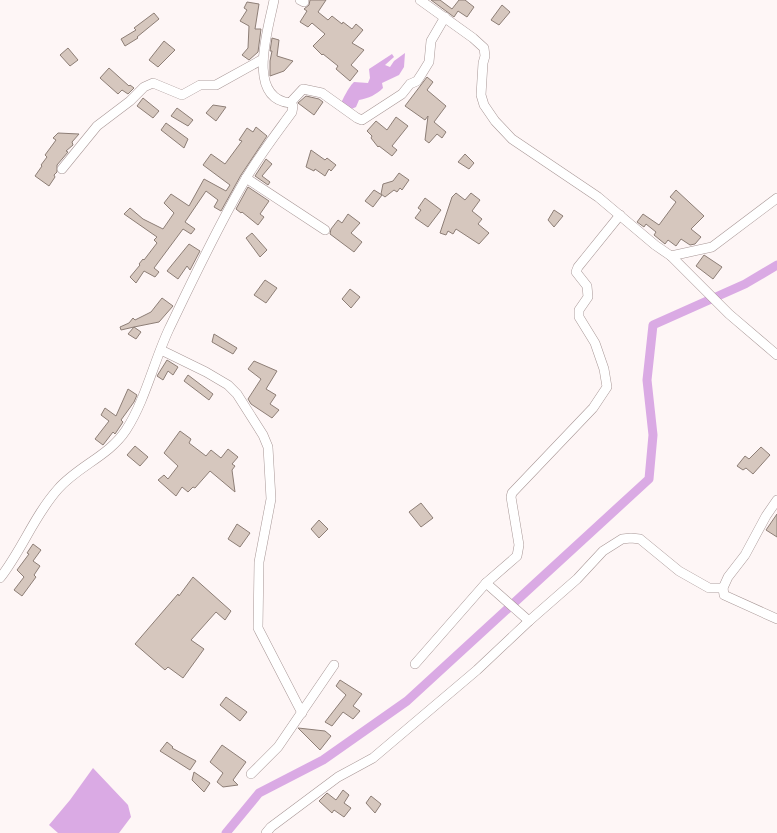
<svg xmlns="http://www.w3.org/2000/svg" width="777" height="833" viewBox="0 0 777 833" font-family="'Fira Sans Condensed',sans-serif">
  <style>
    .water { fill: #daaae4 }
    .lines { fill: none; stroke-linecap: round; stroke-linejoin: round }
    .canal { stroke: #daaae4; stroke-width: 9 }
    .building { fill: #d6c7be; stroke: #8d7e76 }
    .street-casing { stroke: #a89796; stroke-width: 10 }
    .street { stroke: #fff; stroke-width: 9 }
  </style>
  <rect width="100%" height="100%" fill="#fef6f6"/>
  <g class="water">
    <path d="M405,53l-1,14 -5,8 -17,8 1,5c-7,7 -14,10 -24,12l-3,7 -9,4 -7,-5c2,-6 10,-21 14,-24l14,1 2,-5 -1,-9 23,-15 2,3 -9,8 5,2 4,-6z"/>
    <path d="M93,768l35,37 3,12 -12,16h-61l-9,-8 21,-25z"/>
  </g>
  <g class="lines">
    <path class="canal" d="M226,833l33,-40 64,-33 84,-59 242,-222 4,-44 -6,-55 6,-55 92,-41 32,-19"/>
  </g>
  <g class="building">
    <path d="M310,0h16l-8,12 10,8 4,-4 10,8 1,-2 9,7 4,-5 7,6 -11,13 12,7 -13,15 7,6 -8,10 -14,-12 2,-3 -15,-12 -1,1 -9,-9 12,-12 -13,-11 -4,4 -8,-5 7,-11 -3,-2 5,-4z"/>
    <path d="M431,0h9l12,9 7,-9h6l9,7 -7,10 -9,-6 -4,6z"/>
    <path d="M247,2l12,2 -4,25h6l-3,23 -9,8 -7,-5 6,-7 1,-22 -9,-5 7,-11 -3,-2z"/>
    <path d="M502,5l8,7 -11,13 -8,-5z"/>
    <path d="M154,13l5,6 -22,18 1,1 -13,8 -4,-7 15,-9 -2,-2z"/>
    <path d="M272,38l7,2 -2,16 16,5 -9,10 -14,5v-15l2,-10h-2z"/>
    <path d="M164,41l11,9 -17,17 -9,-7z"/>
    <path d="M68,48l10,12 -8,6 -10,-11z"/>
    <path d="M109,68l20,18 1,-1 4,3 -6,6 -6,-4 -4,4 -18,-16z"/>
    <path d="M427,77l6,5 -6,8 19,16 -12,16 12,10 -4,6 -5,-4 -8,9 -4,-3 3,-24 -3,4 -20,-14z"/>
    <path d="M306,96l13,3 4,3 -9,13 -16,-12z"/>
    <path d="M143,98l16,13 -6,7 -16,-12z"/>
    <path d="M213,105l13,2 -10,14 -10,-8z"/>
    <path d="M177,108l16,12 -5,6 -17,-10z"/>
    <path d="M396,117l12,9 -16,20 5,4 -5,6 -13,-10 -1,1 -7,-9 1,-2 -5,-5 9,-10 11,9z"/>
    <path d="M166,123l22,16 -4,9 -23,-18z"/>
    <path d="M256,127l11,9 -26,39 -20,36 -7,-4 4,-7 -12,-9 -21,31 10,7 -4,5 -8,-5 -29,39 5,4 -4,5 -11,-6 -8,12 -6,-6 10,-12 -1,-1 4,-5 1,1 13,-17 -3,-3 3,-3 -33,-23 6,-6 13,11 20,10 11,-16 -10,-10 7,-9 18,12 15,-27 22,12 4,-6 -27,-20 8,-11 14,10 17,-23 -3,-1 8,-12 6,4z"/>
    <path d="M58,133l21,1 -7,8 1,3 -7,6 2,1 -11,13v7l-3,3 1,2 -6,9 -14,-10 7,-10 -1,-1 6,-8 -2,-2 11,-15 -3,-2z"/>
    <path d="M311,150l14,10 2,-2 9,7 -5,6 -2,-2 -4,7 -10,-7 -1,2 -8,-4z"/>
    <path d="M465,154l9,9 -5,6 -11,-7z"/>
    <path d="M266,159l6,5 -10,12 8,6 -2,3 -13,-9z"/>
    <path d="M399,173l10,7 -7,10 -2,-2 -3,4 -3,-2 -9,7 -4,-3 2,-10 10,-3z"/>
    <path d="M248,187l21,14 -9,13 4,3 -6,8 -16,-13 -1,1 -5,-4z"/>
    <path d="M374,190l8,5 -9,12 -8,-6z"/>
    <path d="M676,190l28,26 -13,13 10,8 -6,7 -5,1 -9,-6 -5,7 -8,-6 -3,4 -11,-9 2,-3 -10,-8 -2,3 -7,-5 6,-8 16,11 17,-23 -6,-5z"/>
    <path d="M456,193l9,7 6,-7 9,7 -8,11 10,8 -4,5 11,9 -10,11 -23,-15 -3,5 -5,-3 -2,4 -6,-2 12,-36z"/>
    <path d="M425,198l16,12 -13,17 -13,-9 6,-8 -3,-2z"/>
    <path d="M554,210l9,6 -9,11 -6,-7z"/>
    <path d="M348,214l12,9 -9,10 11,9 -8,10 -24,-18 1,-5 7,-9 4,3z"/>
    <path d="M252,233l15,17 -7,7 -14,-19z"/>
    <path d="M189,244l11,7 -10,19 -3,-4 -9,13 -11,-8z"/>
    <path d="M704,255l18,12 -9,12 -17,-13z"/>
    <path d="M265,280l12,8 -11,15 -12,-8z"/>
    <path d="M350,289l10,8 -9,11 -9,-9z"/>
    <path d="M162,298l11,8 -14,16 -25,5 7,5 -5,7 -8,-5 6,-7 -13,3 -1,-3 9,-4 4,-5 2,2 16,-8z"/>
    <path d="M214,334l23,14 -4,6 -21,-12z"/>
    <path d="M167,360l11,7 -5,8 -5,-4 -5,9 -6,-4z"/>
    <path d="M254,361l23,10 -11,18 10,6 -6,9 9,6 -7,8 -21,-14 -3,-5 13,-20 -13,-10z"/>
    <path d="M188,375l25,19 -4,6 -25,-19z"/>
    <path d="M128,389l9,6 -3,7 -13,18 2,2 -8,12 -2,-2 -10,13 -8,-6 14,-18 -8,-6 4,-7 11,8z"/>
    <path d="M180,431l11,8 -2,4 17,13 5,-6 10,8 7,-9 10,8 -6,7 3,2 -3,4 3,22 -25,-21 -15,17 -2,-1 -5,5 -6,-5 -6,9 -18,-16 6,-5 4,4 10,-13 -14,-13z"/>
    <path d="M135,446l13,11 -8,9 -13,-11z"/>
    <path d="M761,447l9,8 -17,19 -7,-6 -3,2 -6,-4 8,-10 4,3z"/>
    <path d="M421,503l12,15 -12,9 -12,-15z"/>
    <path d="M777,514v23l-11,-7z"/>
    <path d="M319,520l9,9 -9,9 -8,-9z"/>
    <path d="M237,524l13,9 -10,14 -12,-8z"/>
    <path d="M33,544l8,6 -8,11 7,5 -6,9 2,2 -14,19 -8,-6 10,-13 -7,-7 12,-16 -2,-1z"/>
    <path d="M193,577l38,34 -6,9 -9,-8 -25,28 13,9 -21,29 -15,-11 -3,3 -30,-26 43,-50 1,2z"/>
    <path d="M340,680l22,14 -9,12 7,5 -7,8 -10,-7 -11,14 -7,-4 21,-27 -10,-9z"/>
    <path d="M226,697l21,15 -7,9 -20,-16z"/>
    <path d="M298,728l27,3 6,5 -11,14z"/>
    <path d="M167,742l6,5 -1,1 24,13 -6,9 -30,-19z"/>
    <path d="M222,745l24,17 -13,18 5,5 -15,2 -6,-5 6,-9 -13,-11z"/>
    <path d="M194,772l16,11 -6,9 -12,-12z"/>
    <path d="M343,790l6,5 -5,8 7,5 -7,9 -10,-7 -2,3 -13,-12 8,-8 9,7z"/>
    <path d="M371,796l10,8 -6,9 -9,-10z"/>
  </g>
  <g class="lines">
    <g class="street-casing">
      <g id="street">
        <path d="M274,0c-5,27 -29,98 16,103l13,-14 19,4 35,25 5,2 40,-26 8,-10 7,-3 4,-6 8,-13 2,-21 14,-24"/>
        <path d="M300,0l4,2"/>
        <path d="M420,0l53,38 11,10 1,8 -2,7 -2,32 3,10 11,16 17,18 86,58 57,48 16,11 58,58 48,41"/>
        <path d="M62,169l35,-43 33,-25 14,-14 9,-4 29,12 18,-10h16l47,-26"/>
        <path d="M246,178l79,52"/>
        <path d="M671,256l41,-9 65,-49"/>
        <path d="M161,350l45,22 22,13 9,9 26,41 5,12 3,52 -12,63 -1,66 44,85"/>
        <path d="M777,500l-11,16 -21,39 -17,22 -5,11 1,7 53,24"/>
        <path d="M0,578c22,-28 34,-62 58,-89 20,-23 51,-33 68,-59 19,-29 28,-69 43,-101 24,-50 48,-101 76,-149 14,-24 31,-46 47,-68l1,-6 -3,-3"/>
        <path d="M486,583l43,38"/>
        <path d="M415,664l71,-81 31,-27 2,-11 -8,-48 1,-4 81,-85 14,-21 -3,-18 -9,-26 -16,-26v-7l9,-13 -1,-11 -11,-14 2,-5 42,-52"/>
        <path d="M251,774l27,-27 56,-82"/>
        <path d="M266,833l5,-6 67,-50 35,-19 104,-88 52,-49 48,-42 26,-28 19,-12 9,-1 9,1 39,32 30,17h14"/>
      </g>
    </g>
    <use href="#street" class="street"/>
  </g>
</svg>
